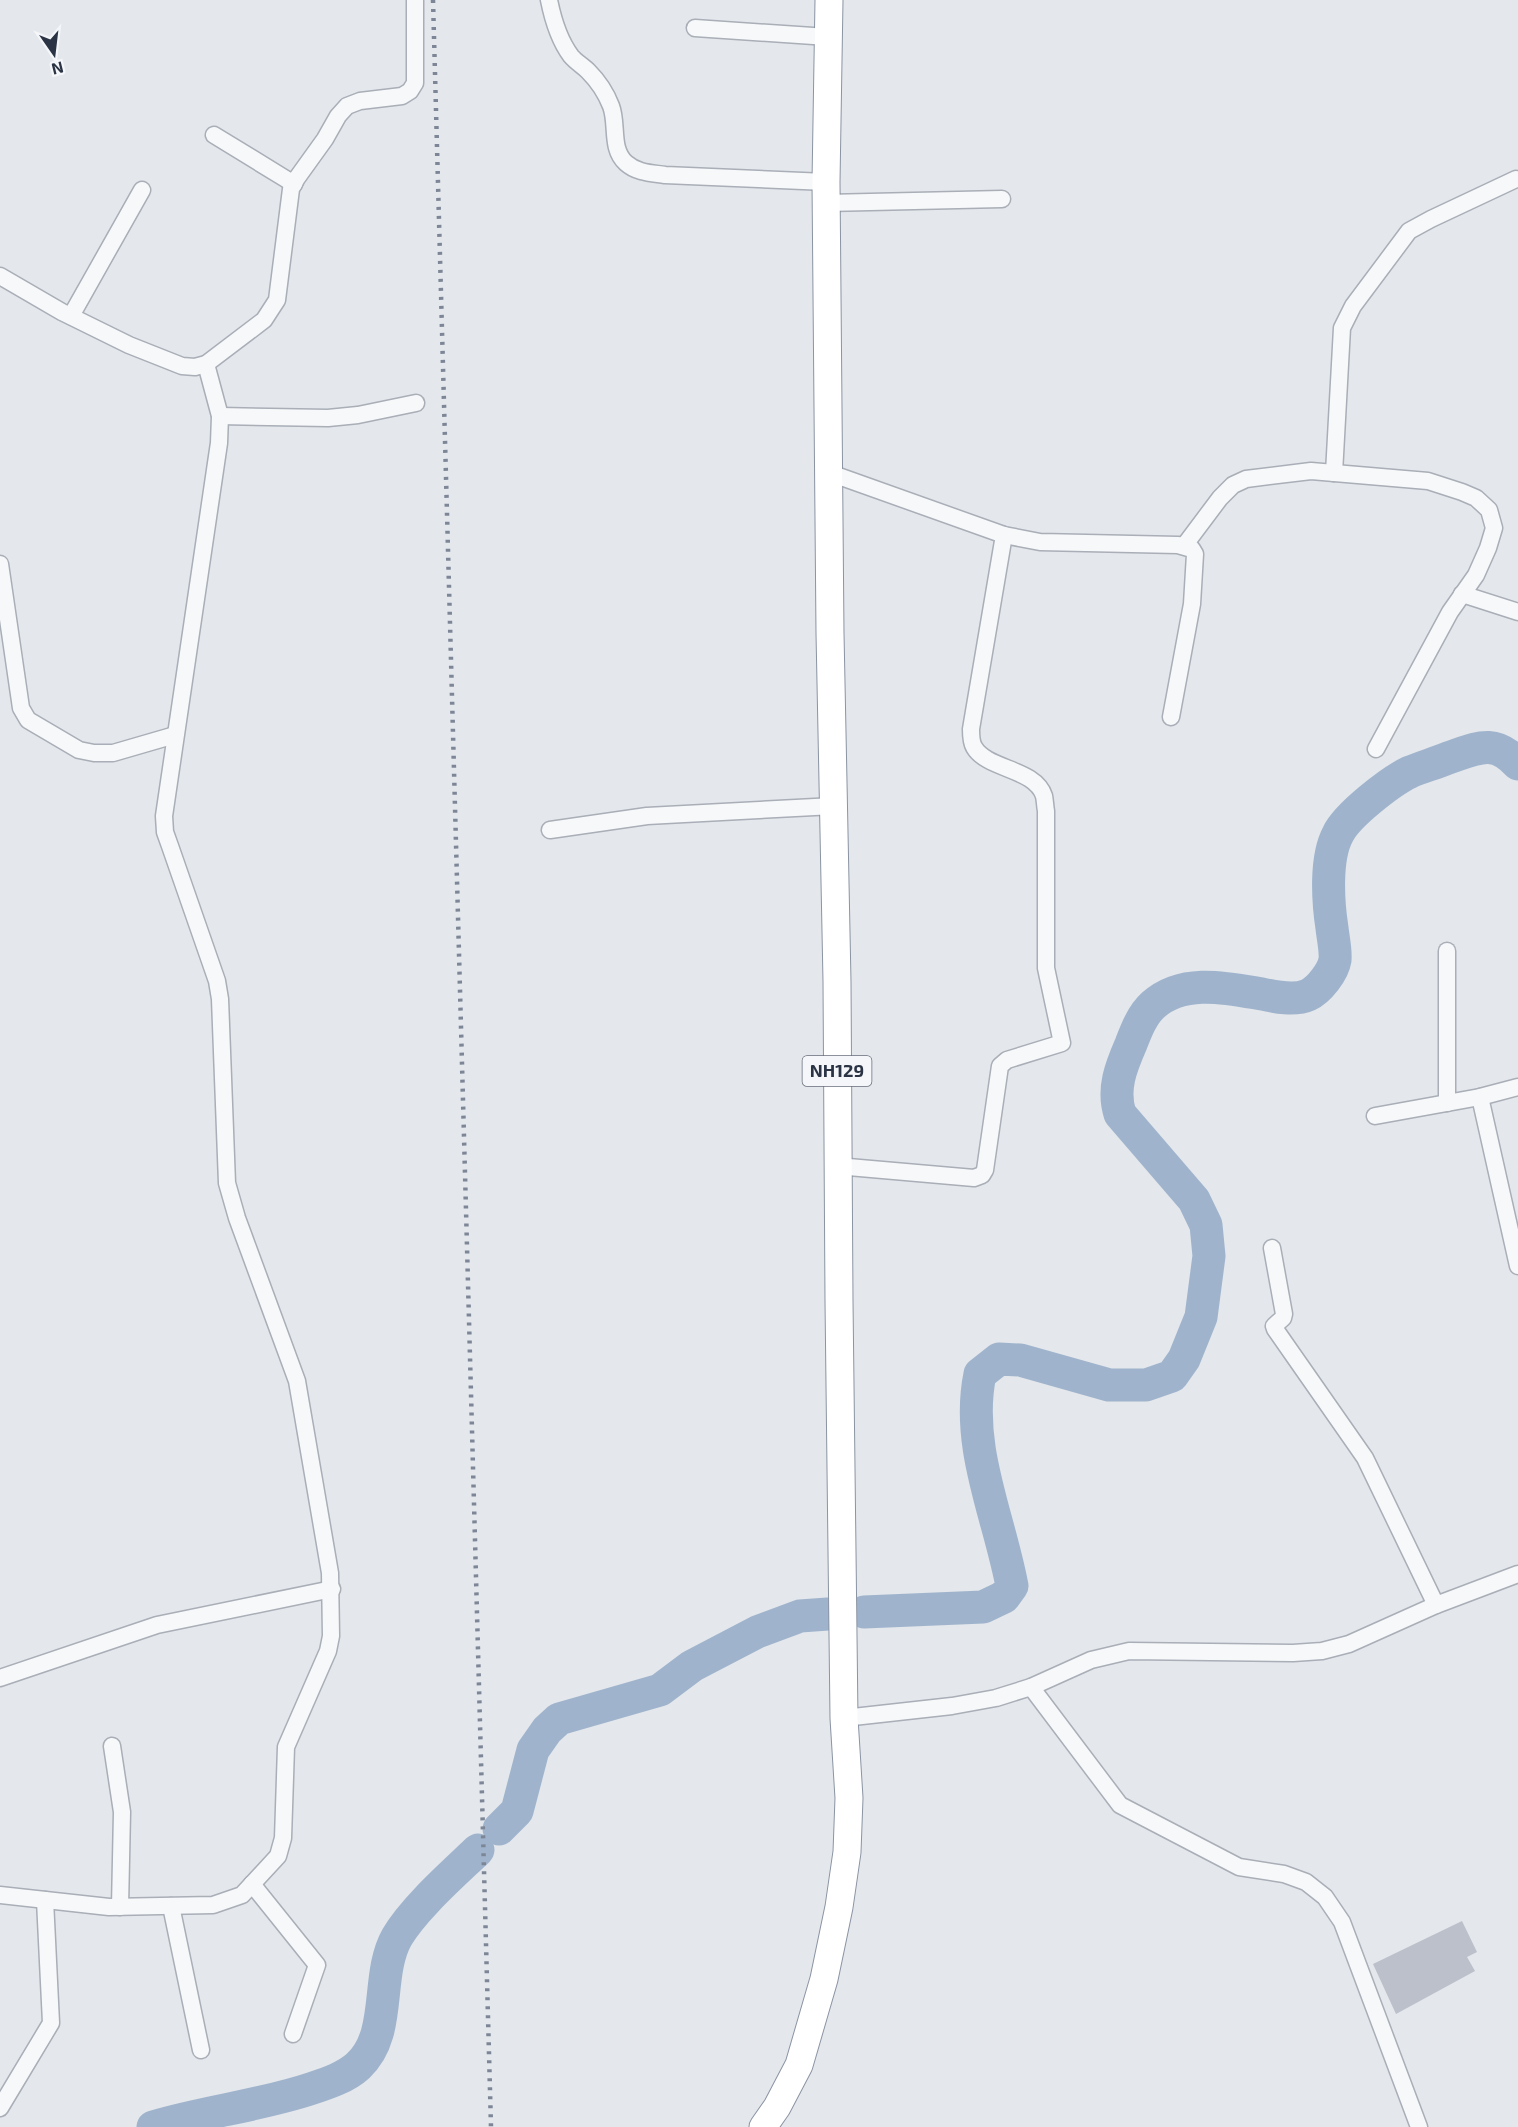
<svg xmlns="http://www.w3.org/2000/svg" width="1518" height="2127" viewBox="0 0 1518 2127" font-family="'Exo 2',sans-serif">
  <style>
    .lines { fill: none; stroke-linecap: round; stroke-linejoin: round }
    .river { stroke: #9fb4cc; stroke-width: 33 }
    .building { fill: #bbc0ca }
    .minor-casing { stroke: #a9aeb7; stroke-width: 19 }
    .trunk-casing { stroke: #8b94a3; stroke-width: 29 }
    .minor { stroke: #f7f8fa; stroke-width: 16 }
    .trunk { stroke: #fff; stroke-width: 27 }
    .rail { stroke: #7d8696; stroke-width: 4.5; stroke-dasharray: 3 6; stroke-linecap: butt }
    .labels { text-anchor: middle; stroke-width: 6; stroke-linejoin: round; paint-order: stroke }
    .shield { fill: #f4f6f9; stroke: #676e7b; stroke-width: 1.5 }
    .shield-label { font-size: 18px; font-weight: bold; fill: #2b3445 }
  </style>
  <rect width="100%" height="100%" fill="#e4e7ec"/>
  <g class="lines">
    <g class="river">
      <path d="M864,1612l119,-5 21,-10 8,-11c-13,-70 -47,-140 -32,-212l19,-15 21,1 89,25h37l26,-9 12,-17 17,-42 8,-61 -3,-31 -12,-25 -74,-86c-8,-25 1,-47 11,-70 5,-13 11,-29 22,-39 30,-27 74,-17 109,-11 13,3 33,7 46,1 11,-5 25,-23 27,-35 1,-10 -2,-22 -3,-32 -4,-26 -7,-70 6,-94 9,-19 53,-53 72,-62 12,-5 26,-9 38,-14 30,-10 46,-20 70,6"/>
      <path d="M499,1829l18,-18 16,-61 14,-20 12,-11 101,-29 32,-24 65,-34 43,-16 28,-2"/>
      <path d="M153,2127c53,-16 107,-21 160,-39 15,-5 33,-11 45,-22 35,-32 17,-90 39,-129 17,-29 56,-63 81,-87"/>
    </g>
  </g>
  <path class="building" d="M1462,1921l15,31 -10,5 8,14 -79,43 -23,-50z"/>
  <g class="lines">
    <g class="minor-casing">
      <g id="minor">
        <path d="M549,0c4,20 10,40 22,56 5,6 12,10 17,15 10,10 18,22 23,35 7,18 -1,43 15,57 11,10 26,10 39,12l161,7"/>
        <path d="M695,28l133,9"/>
        <path d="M214,135l80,49"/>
        <path d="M826,203l176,-4"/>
        <path d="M0,276l62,36 67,33 53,21 13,1 11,-3 58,-44 13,-20 14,-111 6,-11 28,-39 13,-23 9,-10 13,-5 42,-5 8,-5 5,-8v-83"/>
        <path d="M71,316l71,-126"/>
        <path d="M220,416l108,2 30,-3 58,-12"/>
        <path d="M830,473l174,62 36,7 138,3 14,4 3,5 -3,50 -21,113"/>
        <path d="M1334,473l8,-145 11,-22 56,-75 22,-12 85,-40"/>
        <path d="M1184,546l36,-48 13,-13 13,-6 65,-8 117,10 34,11 14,6 13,12 5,18 -6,20 -12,27 -26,37 -74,137"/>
        <path d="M0,564l21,144 7,12 51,30 15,3h19l62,-18"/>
        <path d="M1462,594l56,18"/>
        <path d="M550,830l97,-14 187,-10"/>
        <path d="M1447,951v152"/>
        <path d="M1480,1097l38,169"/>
        <path d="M1375,1116l105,-19 38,-10"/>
        <path d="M837,1166l137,12 8,-3 3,-5 15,-104 7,-6 55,-17 -16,-75v-157c-1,-5 -1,-11 -2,-15 -9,-28 -57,-26 -70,-49 -3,-5 -3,-12 -3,-18l33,-194"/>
        <path d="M1272,1248l12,66 -1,4 -9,8 1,3 90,129 71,147"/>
        <path d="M0,1678l157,-53 175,-36"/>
        <path d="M1031,1687l89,118 119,62 45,7 22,8 19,15 17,25 77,205"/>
        <path d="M844,1718l108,-12 44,-8 35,-11 60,-27 38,-9 164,2 29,-2 27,-7 87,-39 82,-31"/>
        <path d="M112,1746l10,66 -2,95"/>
        <path d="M252,1884l65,81 -24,69"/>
        <path d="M0,1895l109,12 104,-2 29,-10 36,-39 5,-18 3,-91 42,-96 3,-15 -1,-63 -33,-192 -60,-163 -10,-35 -7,-184 -3,-18 -47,-135 -5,-14 -1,-16 55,-373 1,-27 -14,-52"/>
        <path d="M171,1906l30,144"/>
        <path d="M0,2108l51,-85 -6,-123"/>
      </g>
    </g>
    <g class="trunk-casing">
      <path id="trunk" d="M763,2127l14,-20 22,-42 25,-86 15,-72 8,-55 2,-54 -5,-80 -5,-417 -2,-320 -7,-348 -4,-451 3,-182"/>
    </g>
    <use href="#minor" class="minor"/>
    <use href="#trunk" class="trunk"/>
    <path class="rail" d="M433,0l58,2127"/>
  </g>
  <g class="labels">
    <rect class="shield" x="802.5" y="1056" width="69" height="30" rx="4.5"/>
    <g class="shield-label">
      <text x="837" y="1077">NH129</text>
    </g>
  </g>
  <g transform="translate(54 54) rotate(166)" stroke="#f4f6f9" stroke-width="4.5" paint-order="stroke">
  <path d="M0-4.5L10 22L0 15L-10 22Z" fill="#2b3445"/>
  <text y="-9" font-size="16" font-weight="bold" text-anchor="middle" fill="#2b3445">N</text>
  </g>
</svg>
